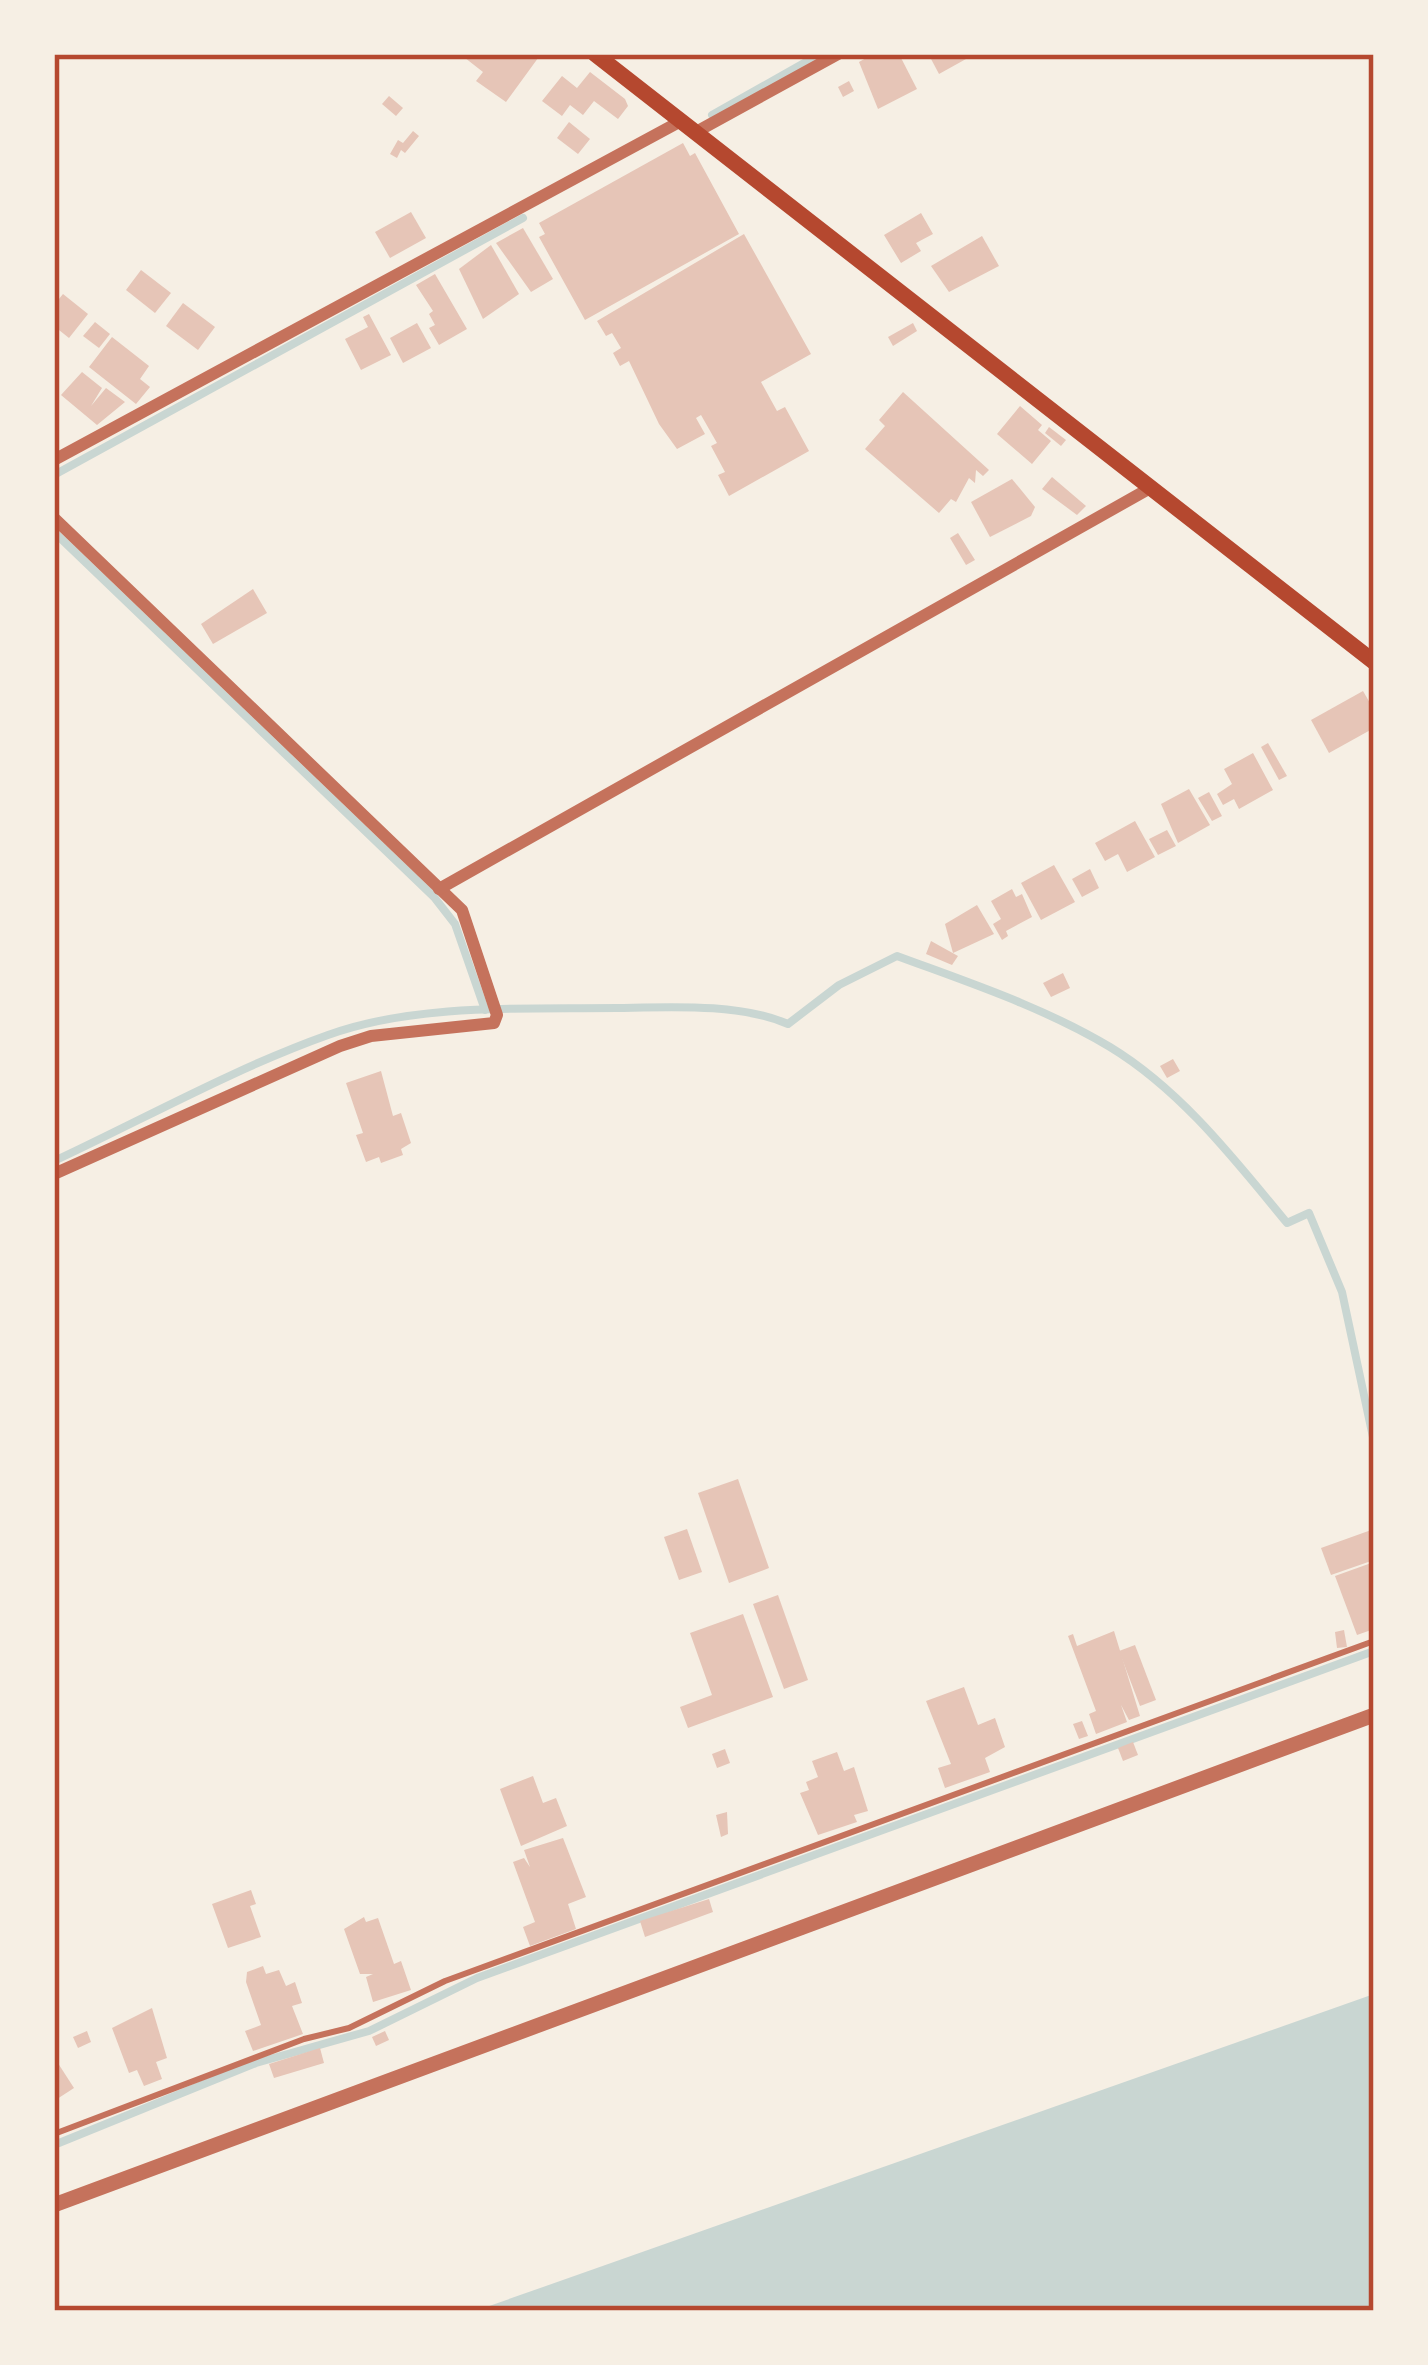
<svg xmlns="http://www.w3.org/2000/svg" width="1428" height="2365" viewBox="0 0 1428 2365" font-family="'Source Serif 4',serif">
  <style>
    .water { fill: #c9d6d2 }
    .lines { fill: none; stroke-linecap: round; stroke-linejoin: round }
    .stream { stroke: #c9d6d2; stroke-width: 8 }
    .building { fill: #e6c5b7 }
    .service { stroke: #c5725c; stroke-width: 6 }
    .minor { stroke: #c5725c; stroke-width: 12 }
    .tertiary { stroke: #c5725c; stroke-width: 15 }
    .secondary { stroke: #b5482f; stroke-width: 16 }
    .neatline { fill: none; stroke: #b5482f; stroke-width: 4.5 }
  </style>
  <rect width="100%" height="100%" fill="#f6efe4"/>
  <path class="water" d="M1374,1994v317h-899z"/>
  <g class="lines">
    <g class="stream">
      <path d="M712,115l108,-61"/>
      <path d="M54,475l469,-257"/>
      <path d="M54,532l380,365 21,27 30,86"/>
      <path d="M54,1161c90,-42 181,-93 274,-126 89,-32 196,-26 289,-27 54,-1 122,-5 171,16l51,-39 58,-29c73,27 146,51 213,91 71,43 125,113 177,176l22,-10 33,79 32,150"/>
      <path d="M54,2145l202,-82 113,-32 108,-53 897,-327"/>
    </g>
  </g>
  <g class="building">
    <path d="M460,54h81l-35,48 -30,-21 7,-9z"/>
    <path d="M873,54h26l18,35 -39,20 -19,-47z"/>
    <path d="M935,54h40l-36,20 -9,-17z"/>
    <path d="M590,72l35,27 3,7 -10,13 -24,-18 -11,14 -13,-10 -8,11 -20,-15 20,-25 15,12z"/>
    <path d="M849,81l5,10 -11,6 -5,-10z"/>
    <path d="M389,96l14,12 -7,8 -14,-12z"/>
    <path d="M569,122l21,17 -12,15 -21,-16z"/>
    <path d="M413,131l6,5 -14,17 -4,-3 -4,8 -7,-4 8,-14 5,3z"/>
    <path d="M683,143l7,13 5,-3 44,81 -154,86 -46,-83 6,-3 -6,-11z"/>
    <path d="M411,212l15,26 -36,20 -15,-26z"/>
    <path d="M921,213l12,21 -17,9 5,8 -20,12 -17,-28z"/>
    <path d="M523,228l30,51 -22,13 -35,-49z"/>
    <path d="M744,234l67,120 -50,28 16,29 8,-4 24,44 -80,45 -11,-21 7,-3 -14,-26 6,-3 -16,-28 -5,3 9,16 -28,15 -18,-25 -30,-63 -9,5 -7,-13 8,-5 -9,-15 -6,3 -9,-15z"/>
    <path d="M982,236l17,30 -50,26 -18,-26z"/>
    <path d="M491,245l28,49 -36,25 -24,-50z"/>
    <path d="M141,270l30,23 -16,20 -29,-23z"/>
    <path d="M435,274l32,55 -28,16 -10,-17 6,-3 -6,-11 4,-3 -17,-26z"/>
    <path d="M63,294l25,20 -19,24 -15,-12v-21z"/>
    <path d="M183,303l32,24 -17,23 -32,-24z"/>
    <path d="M369,314l22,41 -30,15 -16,-31 23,-12 -5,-10z"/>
    <path d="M95,322l15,12 -11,14 -16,-12z"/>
    <path d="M417,323l14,25 -28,15 -13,-25z"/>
    <path d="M913,323l4,8 -24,15 -5,-9z"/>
    <path d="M112,337l37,29 -9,13 10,8 -14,17 -47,-37z"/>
    <path d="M82,372l20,16 -11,18 15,-18 19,14 -28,23 -36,-30z"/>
    <path d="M903,392l86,78 -6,6 -7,-6 -1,13 -6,-5 -13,24 -5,-3 -12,14 -74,-64 20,-23 -6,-6z"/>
    <path d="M1020,406l22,19 -4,5 13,11 -19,23 -35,-30z"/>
    <path d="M1049,427l17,13 -5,6 -16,-13z"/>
    <path d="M1052,477l34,29 -9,9 -35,-26z"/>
    <path d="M1012,479l23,28 -4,9 -41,21 -19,-35z"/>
    <path d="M958,533l17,27 -9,5 -16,-27z"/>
    <path d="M253,589l14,24 -54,31 -12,-20z"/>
    <path d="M1363,691l11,19v18l-45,25 -18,-33z"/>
    <path d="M1268,743l19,33 -8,4 -18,-33z"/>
    <path d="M1253,753l20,37 -34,19 -5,-10 -11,6 -6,-11 15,-10 -8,-15z"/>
    <path d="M1189,789l21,36 -32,18 -17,-39z"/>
    <path d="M1209,792l13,24 -10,5 -14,-23z"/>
    <path d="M1135,821l20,36 -28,15 -9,-18 -13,7 -10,-18z"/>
    <path d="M1167,830l9,16 -18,9 -9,-16z"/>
    <path d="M1054,865l21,37 -34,18 -20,-37z"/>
    <path d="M1090,869l9,19 -17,9 -10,-18z"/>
    <path d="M1012,889l4,8 6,-3 10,23 -26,14 2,5 -6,4 -9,-16 8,-5 -10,-18z"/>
    <path d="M977,905l17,29 -41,19 -8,-29z"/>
    <path d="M931,941l27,15 -6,9 -26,-11z"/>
    <path d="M1063,973l7,15 -19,9 -8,-14z"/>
    <path d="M1173,1059l7,12 -13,7 -7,-12z"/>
    <path d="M381,1071l12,45 8,-3 10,30 -10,6 2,6 -22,8 -2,-6 -13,5 -10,-27 7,-2 -17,-50z"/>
    <path d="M738,1479l31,89 -40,15 -31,-90z"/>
    <path d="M687,1529l15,43 -23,8 -15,-43z"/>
    <path d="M1374,1529v31l-43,15 -10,-27z"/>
    <path d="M1374,1562v67l-17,6 -22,-59z"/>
    <path d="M778,1595l30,85 -24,9 -31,-85z"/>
    <path d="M743,1614l30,83 -85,31 -8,-21 32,-12 -22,-62z"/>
    <path d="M1344,1630l3,17 -10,1 -2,-16z"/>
    <path d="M1114,1631l26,85 -11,4 -8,-15 6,17 -31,12 -7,-20 7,-3 -28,-75 5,-2 4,12z"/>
    <path d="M1135,1645l21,55 -16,6 -21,-55z"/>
    <path d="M964,1687l14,38 17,-7 10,29 -20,11 5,14 -45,16 -7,-20 13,-4 -25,-63z"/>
    <path d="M1082,1721l6,15 -9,3 -6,-15z"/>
    <path d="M1133,1742l5,13 -15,6 -5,-13z"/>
    <path d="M725,1749l5,14 -13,5 -5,-14z"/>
    <path d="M837,1752l7,19 10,-4 14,44 -14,4 3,7 -39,13 -18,-42 9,-3 -3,-8 12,-5 -6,-16z"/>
    <path d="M533,1776l10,27 13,-5 11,28 -46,20 -21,-57z"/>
    <path d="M727,1812l1,22 -7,3 -5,-22z"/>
    <path d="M563,1838l23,59 -18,7 8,25 -46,17 -7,-19 12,-5 -22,-60 11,-4 6,9 -6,-17z"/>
    <path d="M251,1890l5,14 -6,2 11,31 -33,11 -16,-44z"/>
    <path d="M709,1899l4,13 -68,25 -5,-16z"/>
    <path d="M364,1917l2,5 12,-4 16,46 7,-3 10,29 -38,12 -7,-25 7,-3h-13l-16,-45z"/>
    <path d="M263,1966l3,8 13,-4 7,16 9,-4 7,21 -10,3 11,28 -50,17 -8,-20 16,-6 -15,-43 1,-10z"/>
    <path d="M152,2008l15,50 -11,4 6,17 -18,7 -7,-16 -8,3 -17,-45z"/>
    <path d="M87,2031l4,11 -13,6 -5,-11z"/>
    <path d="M385,2031l4,9 -13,6 -4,-9z"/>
    <path d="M320,2048l4,15 -50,15 -5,-14z"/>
    <path d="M54,2057l20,31 -20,13z"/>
  </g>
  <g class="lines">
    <path class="service" d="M54,2134l250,-95 45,-11 96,-47 929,-340"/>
    <g class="minor">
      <path d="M696,132l142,-78"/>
      <path d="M54,460l627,-339"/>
      <path d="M54,518l408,392 35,105 -3,8 -123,13 -31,10 -286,128"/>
      <path d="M439,889l713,-402"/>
    </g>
    <path class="tertiary" d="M54,2205l1320,-490"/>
    <path class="secondary" d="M595,54l779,608"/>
  </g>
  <rect width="1428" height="2365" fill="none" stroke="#f6efe4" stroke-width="114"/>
  <rect x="57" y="57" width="1314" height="2251" class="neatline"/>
</svg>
